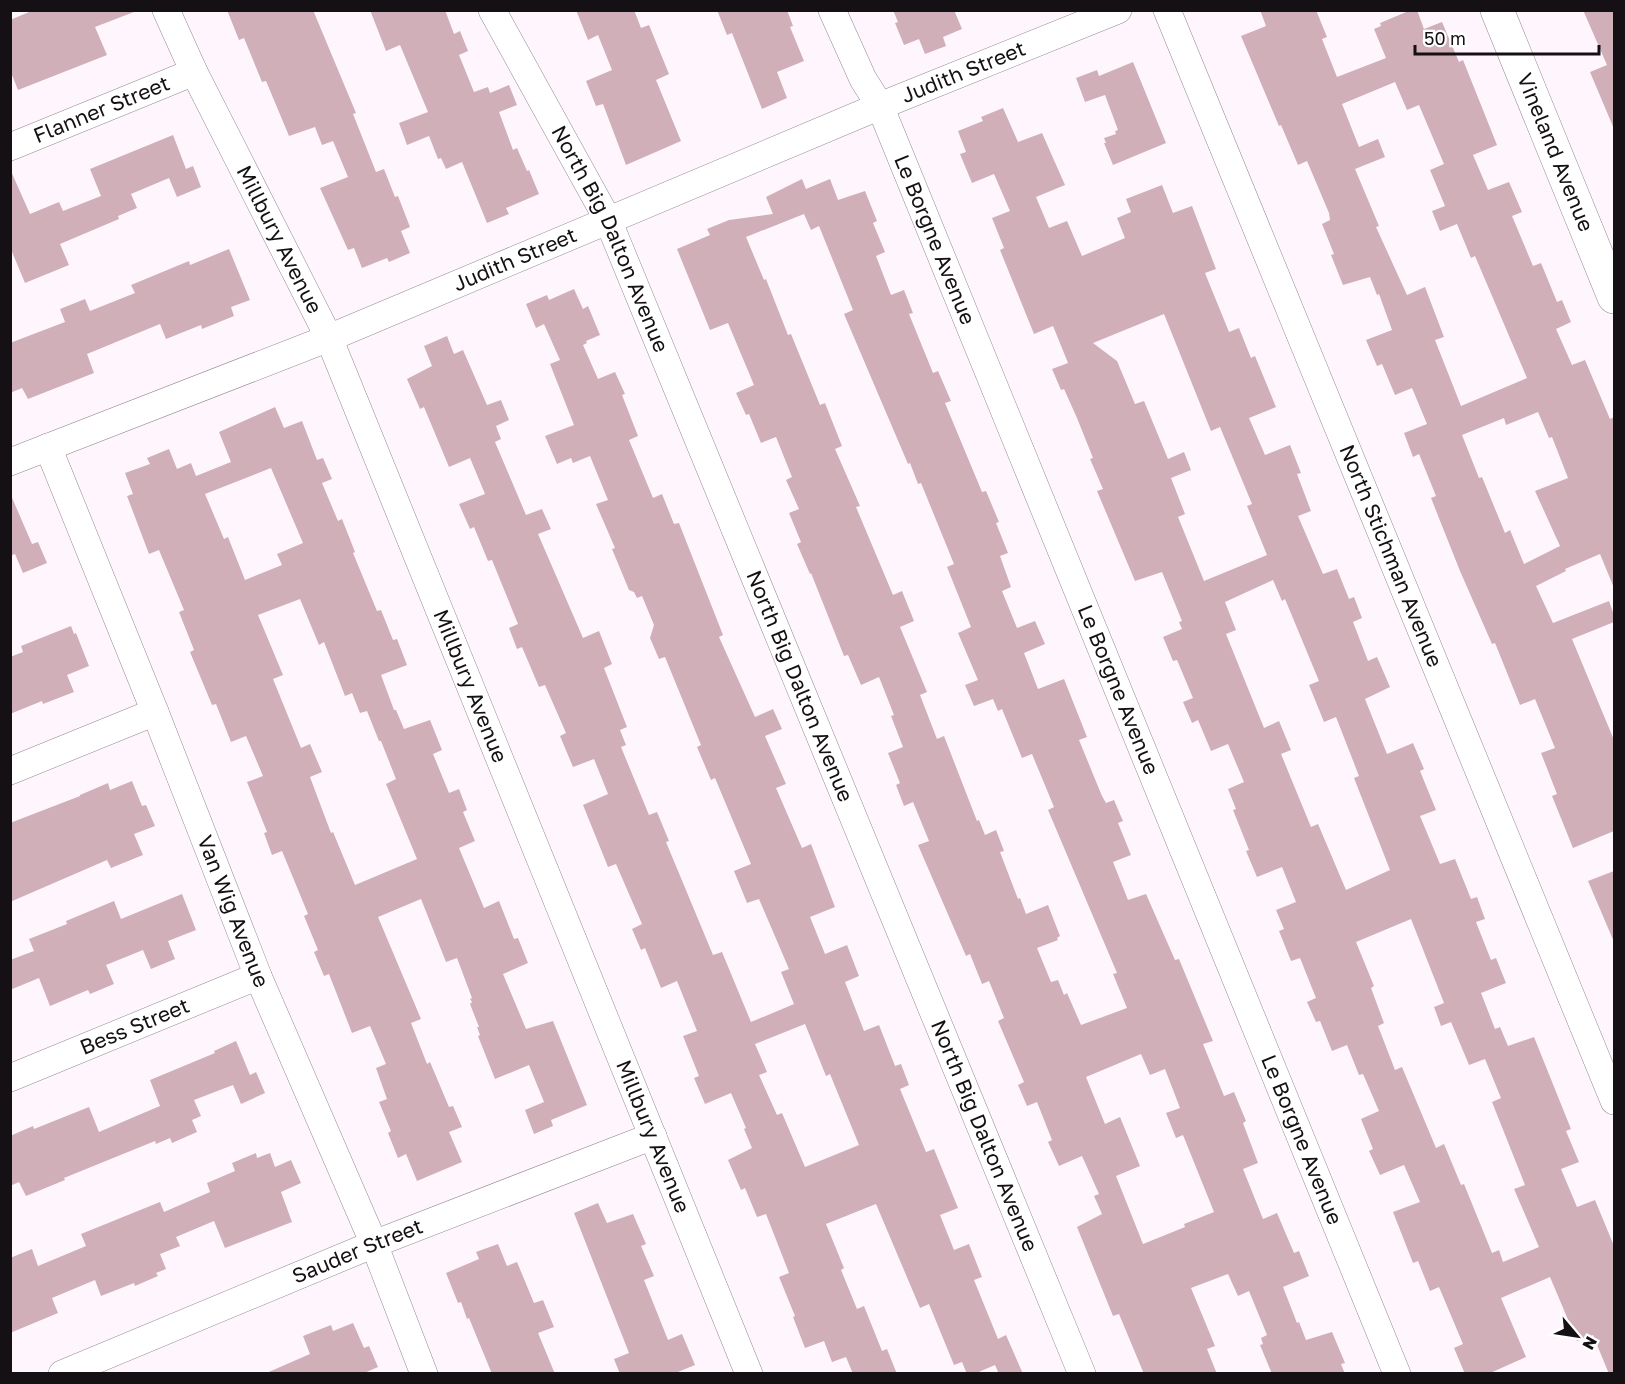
<svg xmlns="http://www.w3.org/2000/svg" width="1625" height="1384" viewBox="0 0 1625 1384" font-family="'Golos Text',sans-serif">
  <style>
    .building { fill: #d0afb8; fill-rule: evenodd }
    .lines { fill: none; stroke-linecap: round; stroke-linejoin: round }
    .minor-casing { stroke: #948a92; stroke-width: 28 }
    .tertiary-casing { stroke: #948a92; stroke-width: 34 }
    .minor { stroke: #fff; stroke-width: 27 }
    .tertiary { stroke: #fff; stroke-width: 33 }
    .labels { text-anchor: middle; stroke-width: 5; stroke-linejoin: round; paint-order: stroke }
    .street-label { font-size: 21px; fill: #141013; stroke: #fff }
  </style>
  <rect width="100%" height="100%" fill="#fff6fd"/>
  <g class="building">
    <path d="M34,10h100v2l-39,15 12,28 -89,35 -8,-20v-50z"/>
    <path d="M227,10h86l43,103 -3,1 23,58 8,-3 11,28 3,-1 12,31 -9,4 9,22 -21,9 -2,-4 -25,10 -8,-20 -6,2 -28,-62 28,-11 -15,-36 -11,4 -7,-18 -26,9 -23,-55 -4,1 -18,-44 -5,2z"/>
    <path d="M370,10h75l9,24 6,-3 8,20 -9,4 15,37 14,-5 2,6 19,-8 8,20 -18,7 14,38 4,-2 10,23 2,-1 10,24 -33,14 3,6 -22,9 -25,-61 -16,7 -5,-11 -3,1 -9,-23 -22,9 -8,-22 29,-11 -28,-67 -14,6z"/>
    <path d="M576,10h58l7,18 8,-3 20,49 -13,6 25,61 -55,24 -23,-61 -7,2 -10,-25 26,-11 -14,-35 -10,5z"/>
    <path d="M717,10h70l6,16 -3,1 14,34 -27,11 10,26 -25,11 -30,-76 -5,2z"/>
    <path d="M893,10h61l8,19 -19,8 3,9 -21,8 -6,-15 -15,6 -9,-22 3,-1z"/>
    <path d="M1260,10h56l11,27 -5,2 15,38 49,-19 -12,-29 7,-3 -1,-3 31,-13h6l7,19 18,-7 17,40 4,-2 34,85 -24,10 15,35 21,-8 13,30 -10,4 21,50 8,-3 16,39 5,-2 9,22 -15,7 16,36 13,-5 25,59 4,-2v171l-14,-34 -35,15 1,2 -30,15 17,37 56,-22 5,14v7l-42,17 42,101v91l-41,17 -21,-52 5,-2 -16,-41 14,-5 -20,-49 -15,6 -25,-62 -3,1 -32,-73 -29,-73 5,-2 -17,-42 -6,3 -9,-24 23,-9 -15,-36 -17,7 -13,-31 -5,2 -11,-26 26,-10 -13,-36 -2,1 -7,-18 -27,8 -12,-30 3,-1 -12,-30 8,-4 -1,-7 -22,-52 -9,4 -17,-40 -2,1 -38,-90 25,-10zM1395,82l12,28 12,-5 25,59 -14,6 15,36 -13,5 8,20 17,-7 14,34 4,-2 52,122 -66,28 -26,-66 9,-3 -19,-50 -18,8 -31,-68 3,-1 -24,-57 30,-12 -7,-18 -19,8 -17,-43zM1538,412l11,26 3,-1 16,41 -33,13 25,55 -36,18 -14,-34 -5,3 -23,-56 -3,1 -17,-43 42,-17 2,7z"/>
    <path d="M1583,10h31v119l-24,-57 17,-7z"/>
    <path d="M1133,62l33,81 -53,22 -9,-22h2l-2,-5 12,-4 -1,-3 3,-1 -13,-35 -20,7 -9,-24 21,-8 2,6z"/>
    <path d="M1003,108l15,34 24,-9 23,52 -29,12 13,31 18,-7 15,35 43,-18 -8,-20 14,-6 -5,-13 36,-14 11,28 19,-7 24,63 -11,4 24,59 10,-4 12,30 4,-2 21,51 -27,11 16,37 25,-10 11,28 -4,1 14,37 -13,5 25,58 14,-5 12,30 5,-2 8,21 -9,4 15,39 9,-4 13,30 -25,12 22,55 26,-11 11,26 -4,2 16,39 -16,6 20,48 15,-5 16,40 6,-2 8,22 -9,3 15,38 5,-2 10,25 -25,10 14,36 5,-2 8,19 26,-9 37,92 -5,2 13,31 -18,7 16,38 18,-7 19,46v128h-5l-16,-39 -16,6 -27,-64 -49,21 25,59 -38,17h-23l-11,-26 9,-4 -24,-57 -9,4 -12,-30 -5,2 -20,-51 27,-10 -16,-37 -24,10 -11,-24 4,-2 -12,-30 18,-8 -16,-37 -4,1 -12,-30 -15,6 -12,-30 -4,1 -9,-20 9,-4 -16,-40 -9,3 -12,-30 5,-2 -8,-19 20,-8 -14,-35 -25,10 -11,-26 3,-1 -16,-40 3,-1 -8,-20 16,-7 -16,-38 -17,7 -13,-31 -6,3 -9,-21 10,-4 -16,-38 -4,1 -10,-24 19,-8 -3,-7 3,-1 -20,-49 -27,9 -38,-90 6,-2 -13,-30 3,-1 -16,-40 -13,-29 -3,1 -9,-21 16,-6 -15,-37 -19,8 -34,-84 4,-2 -12,-30 18,-7 -16,-37 -22,9 -12,-29 6,-2 -8,-21 25,-10 -2,-4zM1164,314l47,117 9,-4 32,77 -5,2 20,49 -63,26 -26,-64 7,-3 -14,-36 20,-8 -7,-18 -16,7 -24,-58 -9,3 -18,-43 -24,-18zM1273,580l9,21 3,-2 34,82 -10,4 15,37 12,-5 23,59 -5,2 36,92 -44,20 -28,-66 -7,3 -30,-73 10,-4 -12,-29 -15,7 -38,-94 10,-4 -11,-28zM1411,919l33,84 -10,4 7,19 10,-4 18,43 16,-6 16,39 -9,4 33,83 -11,4 25,58 -36,15 -4,-12 -7,3 -28,-69 -3,1 -17,-41 -8,4 -34,-81 -7,3 -17,-44 6,-3 -13,-35 3,-2 -18,-44z"/>
    <path d="M173,135l13,34 7,-3 8,21 -24,10 -8,-19 -38,16 6,14 -19,8 1,3 -59,25 9,21 -44,18 -15,-36v-78l20,45 29,-12 4,9 38,-15 -11,-27z"/>
    <path d="M802,179l4,10 24,-10 8,21 27,-9 12,30 -4,2 12,29 -9,4 15,39 13,-5 9,23 -4,1 24,59 5,-2 13,30 -6,2 37,89 4,-1 13,31 -3,1 12,30 -8,3 11,31 -9,4 15,37 18,-7 10,23 -21,9 14,36 26,-10 23,58 -8,3 23,56 4,7 8,-3 9,21 -5,2 13,32 -18,7 15,38 18,-6 29,66 4,-1 34,82 -10,3 21,52 10,-4 12,29 -3,2 15,40 -15,6 20,50 14,-6 17,40 5,-2 10,25 -26,11 14,36 2,-1 7,18 26,-8 13,31 -4,1 4,10h-73l-12,-29 3,-1 -2,-6 6,-3 -18,-44 -11,5 -10,-22 -37,14 24,58 -8,3 10,25h-73l-25,-60 -6,2 -36,-89 25,-13 -8,-18 5,-2 -17,-38 -23,10 -11,-24 4,-2 -15,-38 -10,4 -9,-21 6,-3 -26,-61 6,-3 -15,-37 -7,3 -12,-30 -4,2 -48,-111 11,-4 -16,-39 -9,4 -8,-21 4,-2 -12,-30 15,-6 -12,-31 3,-1 -15,-38 -18,8 -13,-30 -4,1 -33,-83 -1,1 -13,-30 4,-2 -12,-29 10,-4 -13,-29 6,-3 -16,-40 -15,6 -12,-29 -3,1 -10,-22 18,-8 -26,-62 -18,7 -33,-81 33,-14 -3,-6 22,-9 44,-6 -7,-17zM804,214l7,16 8,-4 34,84 -9,4 64,150 2,-1 8,21 3,-1 33,81 -7,3 24,60 -13,6 20,47 -13,5 9,21 19,-7 5,12 4,-2 20,49 10,-4 22,53 -6,3 69,163 -4,1 14,34 -46,17 -14,-32 -3,2 -6,-15 -7,2 -14,-34 21,-8 -1,-2 3,-2 -12,-31 -22,9 -6,-16 -2,1 -18,-47 4,-1 -8,-21 -11,5 -6,-15 -2,1 -33,-85 -7,3 -17,-44 7,-3 -27,-65 14,-6 -12,-30 -9,4 -37,-88 4,-1 -25,-57 7,-3 -17,-43 -5,2 -29,-71 -3,1 -22,-56 -2,1 -18,-43zM1141,1054l9,21 15,-6 15,39 -14,5 10,25 7,-3 31,77 -30,12 1,3 -42,17 -27,-68 24,-10 -20,-49 -15,7 -19,-47z"/>
    <path d="M229,249l21,51 -19,7 3,9 -32,13 -1,-4 -35,14 -6,-15 -73,30 7,19 -66,26 -6,-11 -12,5v-50l55,-21 -5,-13 25,-10 5,12 45,-18 -4,-8 58,-24 1,4z"/>
    <path d="M574,289l9,20 5,-3 12,29 -14,6 1,2 -4,2 15,34 17,-7 10,22 -3,1 16,41 -9,4 24,58 9,-4 12,30 5,-1 44,112 -4,2 36,80 18,-8 9,20 -17,7 21,48 -10,4 26,60 9,-4 24,63 -25,10 15,37 22,-9 12,31 -14,6 19,49 15,-6 16,41 6,-2 8,21 -9,4 26,63 8,-3 24,59 -18,7 14,35 15,-6 13,33 -8,3 24,59 8,-4 17,39h-24l-4,-9 -21,9h-7l-5,-12 -8,3 -25,-61 -9,4 -44,-104 -50,20 18,44 -3,2 16,39 7,-3 18,45 5,-2 10,25h-44l-7,-17 -14,5 -8,-21 -19,7 -12,-31 2,-1 -16,-39 10,-4 -23,-59 -9,3 -12,-29 -4,2 -13,-30 24,-12 -8,-19 2,-1 -15,-35 -26,11 -11,-26 5,-2 -16,-40 14,-5 -20,-50 -16,7 -16,-40 -4,2 -9,-21 10,-5 -26,-60 -8,3 -25,-62 25,-11 -14,-35 -21,8 -13,-31 6,-3 -21,-48 -6,2 -17,-40 -5,2 -8,-21 9,-4 -26,-64 -4,1 -14,-34 -4,2 -11,-25 26,-10 -15,-36 -21,9 -25,-60 -4,2 -13,-30 25,-13 -8,-20 23,-10 7,18 9,-4 24,55 14,-5 8,20 -13,6 5,13 -6,3 31,73 16,-6 9,20 -13,5 45,104 16,-7 13,33 -8,4 23,59 -7,3 6,15 -5,2 28,68 8,-3 12,29 -3,1 47,113 9,-3 29,70 43,-18 -13,-32 8,-3 -30,-70 -12,4 -13,-32 17,-7 -36,-86 -4,2 -14,-33 4,-2 -36,-88 -6,2 -9,-21 4,-13 -12,-29 -5,2 -3,-6 -5,-2 -17,-41 3,-1 -19,-44 12,-4 -18,-44 -17,7 -2,-5 -14,6 -12,-28 29,-11 -24,-61 10,-4 -16,-36 -8,4 -10,-24 21,-9 2,5zM805,1024l21,52 4,-2 29,71 -54,22 -23,-54 -5,2 -18,-40 8,-3 -12,-28z"/>
    <path d="M275,407l9,21 18,-7 15,39 6,-2 9,21 -10,4 16,38 4,-2 13,33 -2,1 24,58 4,-1 12,30 4,-1 10,26 -26,10 13,35h2l8,19 26,-9 12,30 -9,4 16,39 10,-4 8,21 -4,2 12,29 -16,7 25,60 15,-7 15,38 4,-1 10,25 -25,11 23,55 27,-8 34,84 -36,15 2,6 -19,8 -9,-24 19,-8 -15,-37 -34,14 -17,-43 2,-1 -3,-8h2l-9,-23 2,-2 -2,-3 2,-1 -15,-40 -11,4 -25,-63 -43,18 43,102 -10,4 16,41 3,-2 19,45 4,-1 9,21 -13,5 13,30 -45,19 -11,-27 -8,4 -10,-25 3,-2 -12,-29 8,-3 -11,-31 10,-4 -16,-38 -18,7 -23,-59 -5,2 -10,-24 4,-2 -14,-34 4,-2 -26,-63 -10,4 -8,-22 3,-1 -20,-50 16,-6 -17,-40 -15,6 -15,-38 -4,1 -22,-53 4,-2 -15,-38 5,-2 -25,-60 -10,4 -22,-58 6,-2 -8,-21 25,-9 -3,-6 22,-9 8,20 14,-6 5,13 35,-14 -12,-30zM271,468l32,75 -26,11 5,11 -37,15 -17,-43 -4,2 -19,-45zM300,599l19,46 5,-3 21,54 7,-3 8,20 7,-2 12,30h2l15,38 -10,5 31,75 -62,26 -22,-53 -2,1 -21,-56 12,-5 -12,-28 -9,4 -28,-69 10,-4 -25,-60z"/>
    <path d="M10,493l22,51 6,-2 9,21 -24,10 -8,-19 -5,2z"/>
    <path d="M71,626l3,8 2,-1 13,33 -22,9 7,17 -31,12 -1,-3 -32,13v-57l13,-5 -2,-6z"/>
    <path d="M132,781l10,25 4,-1 9,21 -21,8 9,21 -32,13 -4,-8 -97,42v-79l70,-27v-1l28,-12 2,7z"/>
    <path d="M1614,871v71l-26,-61z"/>
    <path d="M182,894l14,36 -28,11 7,18 -24,10 -8,-19 -37,15 8,19 -24,10 -2,-4 -38,16 -11,-28 -29,12v-30l24,-9 -5,-12 38,-15 -1,-3 48,-20 7,18z"/>
    <path d="M236,1041l14,34 6,-3 9,21 -24,11 -8,-19 -39,15 7,16 -9,4 5,12 -25,11 -2,-5 -14,6 -1,-3 -91,37 1,2 -39,16 -7,-14 -9,4v-50l23,-10 1,3 55,-22 10,25 42,-18 19,-8 -10,-26 65,-27 -1,-2z"/>
    <path d="M256,1153l1,5 13,-5 5,14 16,-7 10,23 -20,9 11,30 -67,26 -11,-27 -38,16 4,9 -20,8 6,15 -10,4 2,3 -23,10 -1,-3 -33,13 -6,-16 -43,18 6,15 -48,20v-75l22,-9 6,17 48,-20 -5,-12 79,-32 4,10 46,-20 -3,-9 28,-12 -3,-8z"/>
    <path d="M598,1203l9,20 26,-9 13,30 -5,2 13,30 -10,4 24,60 14,-6 13,31 -22,9h-53l-6,-15 15,-6 -55,-140z"/>
    <path d="M498,1244l9,22 10,-4 17,41 9,-3 11,27 -16,6 17,41h-63l-23,-56 -2,1 -6,-17 -3,1 -12,-30 33,-14 -3,-7z"/>
    <path d="M353,1323l11,25 5,-2 9,21 -16,7h-98l46,-20 -7,-18 28,-11 2,6z"/>
  </g>
  <g class="lines">
    <g class="minor-casing">
      <g id="minor">
        <path id="s1" d="M166,10l28,62 135,266 420,1036"/>
        <path id="s2" d="M492,10l116,210 474,1154"/>
        <path id="s3" d="M832,10l31,69 17,27 517,1268"/>
        <path id="s4" d="M1167,10l447,1091"/>
        <path id="s5" d="M10,147l184,-75"/>
        <path id="s6" d="M48,447l107,265 103,264 116,268 50,130"/>
        <path id="s7" d="M10,462l319,-124 551,-232 238,-96"/>
        <path d="M10,771l145,-59"/>
        <path id="s8" d="M10,1078l248,-102"/>
        <path id="s9" d="M62,1374l312,-130 279,-108"/>
      </g>
    </g>
    <g class="tertiary-casing">
      <g id="tertiary">
        <path id="s10" d="M1497,10l117,287"/>
      </g>
    </g>
    <use href="#minor" class="minor"/>
    <use href="#tertiary" class="tertiary"/>
  </g>
  <g class="labels">
    <g class="street-label">
      <text dy="7" stroke="none"><textPath href="#s7" startOffset="1030">Judith Street</textPath></text>
      <text dy="7" stroke="none"><textPath href="#s5" startOffset="99">Flanner Street</textPath></text>
      <text dy="7" stroke="none"><textPath href="#s10" startOffset="154">Vineland Avenue</textPath></text>
      <text dy="7" stroke="none"><textPath href="#s1" startOffset="256">Millbury Avenue</textPath></text>
      <text dy="7" stroke="none"><textPath href="#s2" startOffset="258">North Big Dalton Avenue</textPath></text>
      <text dy="7" stroke="none"><textPath href="#s3" startOffset="252">Le Borgne Avenue</textPath></text>
      <text dy="7" stroke="none"><textPath href="#s7" startOffset="544">Judith Street</textPath></text>
      <text dy="7" stroke="none"><textPath href="#s4" startOffset="590">North Stichman Avenue</textPath></text>
      <text dy="7" stroke="none"><textPath href="#s1" startOffset="742">Millbury Avenue</textPath></text>
      <text dy="7" stroke="none"><textPath href="#s2" startOffset="744">North Big Dalton Avenue</textPath></text>
      <text dy="7" stroke="none"><textPath href="#s3" startOffset="738">Le Borgne Avenue</textPath></text>
      <text dy="7" stroke="none"><textPath href="#s6" startOffset="500">Van Wig Avenue</textPath></text>
      <text dy="7" stroke="none"><textPath href="#s8" startOffset="135">Bess Street</textPath></text>
      <text dy="7" stroke="none"><textPath href="#s1" startOffset="1228">Millbury Avenue</textPath></text>
      <text dy="7" stroke="none"><textPath href="#s2" startOffset="1230">North Big Dalton Avenue</textPath></text>
      <text dy="7" stroke="none"><textPath href="#s3" startOffset="1224">Le Borgne Avenue</textPath></text>
      <text dy="7" stroke="none"><textPath href="#s9" startOffset="320">Sauder Street</textPath></text>
    </g>
  </g>
  <rect width="1625" height="1384" fill="none" stroke="#141013" stroke-width="24"/>
  <g transform="translate(1577 1336) rotate(119)" stroke="#ffffff" stroke-width="4.5" paint-order="stroke">
  <path d="M0-4.5L10 22L0 15L-10 22Z" fill="#141013"/>
  <text y="-9" font-size="16" font-weight="bold" text-anchor="middle" fill="#141013">N</text>
  </g>
  <path d="M1415 45v9h184v-9" fill="none" stroke="#141013" stroke-width="3"/>
  <text x="1424" y="45" font-size="18" fill="#141013" stroke="#ffffff" stroke-width="4.5" paint-order="stroke">50 m</text>
</svg>
